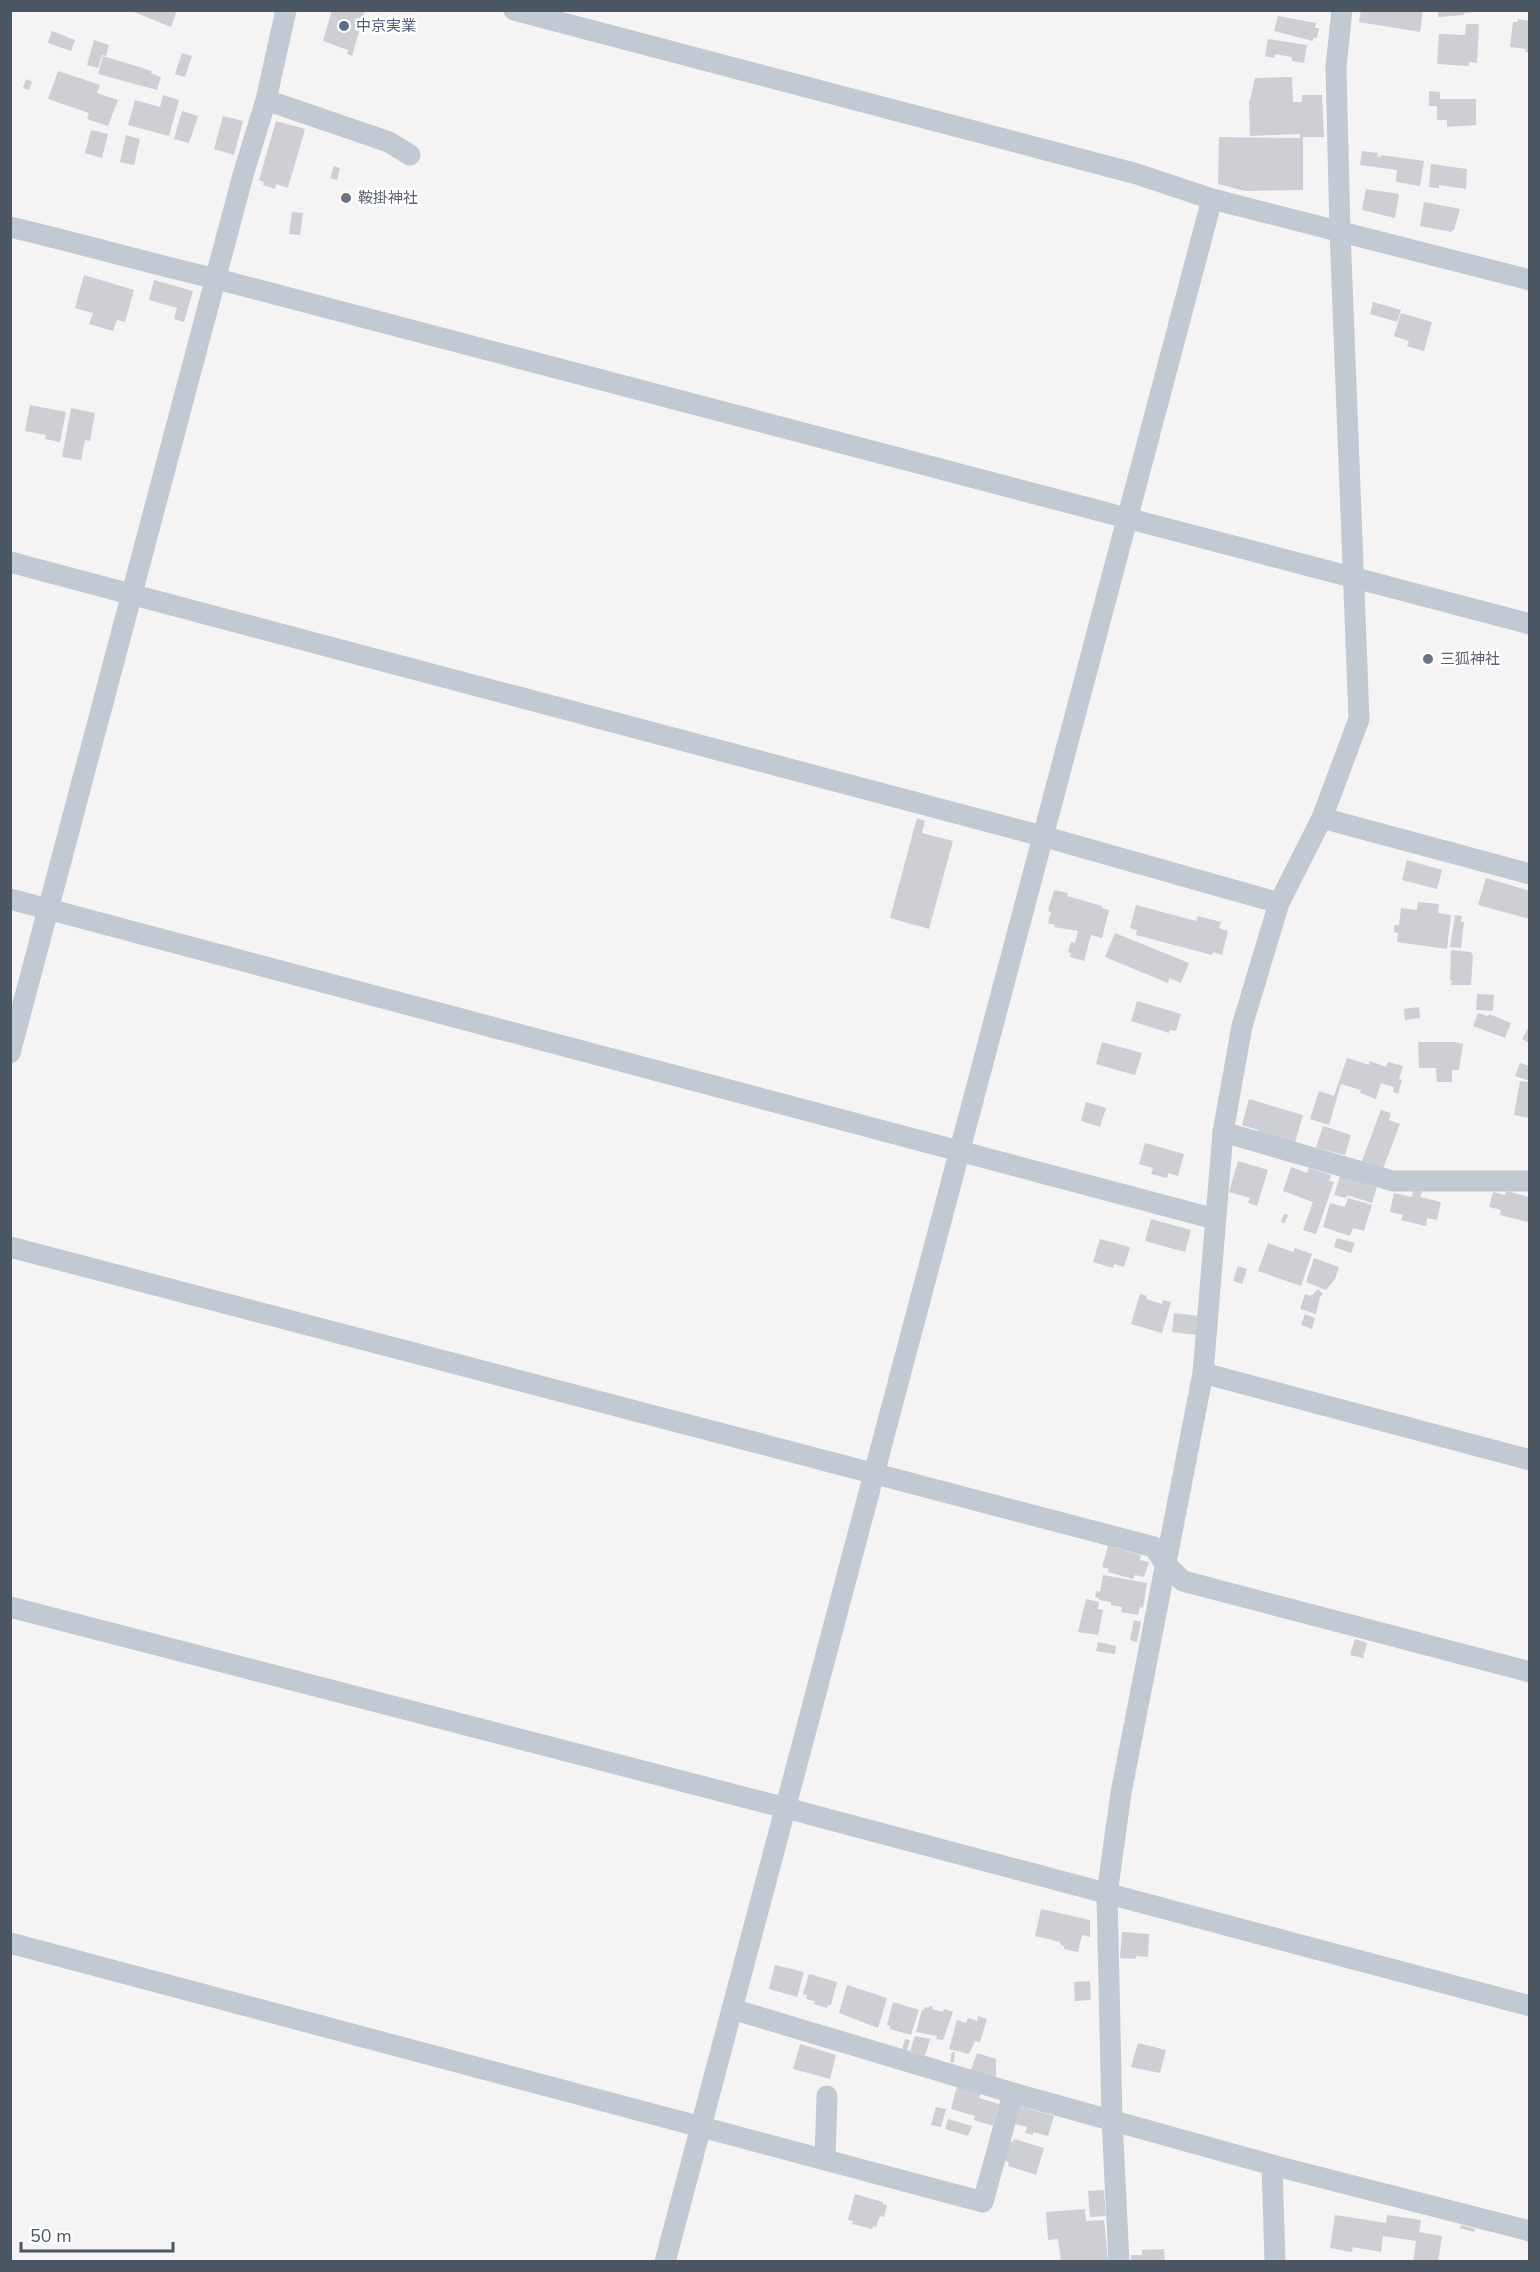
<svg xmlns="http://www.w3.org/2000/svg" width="1540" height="2272" viewBox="0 0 1540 2272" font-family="'Nunito Sans','Noto Sans JP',sans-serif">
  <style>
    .building { fill: #cdcfd5 }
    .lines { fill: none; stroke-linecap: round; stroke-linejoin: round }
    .minor { stroke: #c1cad2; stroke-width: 21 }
    .service-dot { fill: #5c6f8a; stroke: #fff; stroke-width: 2 }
    .worship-dot { fill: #6b7280; stroke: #fff; stroke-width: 2 }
    .labels { text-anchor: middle; stroke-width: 5; stroke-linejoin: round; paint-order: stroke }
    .service-label { font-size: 15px; fill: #4e5e75; stroke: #fff; text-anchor: start }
    .worship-label { font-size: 15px; fill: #5b616d; stroke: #fff; text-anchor: start }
  </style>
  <rect width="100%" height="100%" fill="#f5f3f3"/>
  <g class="building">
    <path d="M129,10h48l-6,17z"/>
    <path d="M332,10h33l-13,46 -5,-2 1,-4 -25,-9z"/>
    <path d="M1361,10h62l-3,22 -61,-10z"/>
    <path d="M1438,10h36v2l-10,1v2l-26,2z"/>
    <path d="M1278,16l38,7 -1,5h4l-2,10h-4v3l-39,-10z"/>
    <path d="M1518,19l12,2v31h-5l1,-3 -16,-2 3,-25h4z"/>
    <path d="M1466,24h13l-2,39 -8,-1v4l-32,-2 2,-30 26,1z"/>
    <path d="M52,31l23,9 -4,11 -23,-8z"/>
    <path d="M1268,39l39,6 -3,18 -12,-2v-4l-17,-3 -1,4 -9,-2z"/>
    <path d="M94,40l15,5 -3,11 -4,-1 -4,13 -11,-3z"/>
    <path d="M182,53l10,3 -7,21 -10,-3z"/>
    <path d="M103,56l49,15 -1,2 10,4 -4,13 -59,-16z"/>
    <path d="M58,71l42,14 -3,8 21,7 -10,26 -21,-7 2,-6 -41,-14z"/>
    <path d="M1292,77l1,25h9v-7h20l2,42h-21v53l-58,1 -27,-7 1,-47 81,1v-4l-50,2 -1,-32 6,-26z"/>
    <path d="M26,79l6,3 -3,8 -6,-2z"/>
    <path d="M1429,91l11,1v7h36v26l-29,2v-7h-10v-14h-8z"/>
    <path d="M163,95l16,5 -10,36 -41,-11 7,-25 25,7z"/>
    <path d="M182,111l16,5 -9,27 -15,-4z"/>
    <path d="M223,116l20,5 -9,34 -20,-6z"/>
    <path d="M276,121l29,8 -17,59 -12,-4 -1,5 -12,-4 1,-3 -5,-2z"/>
    <path d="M91,130l17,4 -6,24 -17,-5z"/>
    <path d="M126,135l14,4 -6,26 -14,-3z"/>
    <path d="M1362,151l16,2 -1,3 4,1v-2l43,6 -4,25 -24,-4 1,-12 -37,-5z"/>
    <path d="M1431,164l36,5 -1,20 -27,-4v3l-10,-1z"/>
    <path d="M334,166l6,2 -3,12 -7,-2z"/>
    <path d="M1366,189l33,5 -4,24 -33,-8z"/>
    <path d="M1424,202l36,7 -6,21h-2v2l-32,-6z"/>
    <path d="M292,212l11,1 -3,22 -11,-1z"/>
    <path d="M84,275l50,15 -9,32 -8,-2 -4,11 -24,-7 4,-11 -18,-5z"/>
    <path d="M154,280l39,11 -9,31 -10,-3 3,-11 -28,-8z"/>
    <path d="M1373,302l28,8 -4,12 -27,-8z"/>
    <path d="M1401,313l31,9 -8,29 -17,-5 2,-5 -15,-5z"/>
    <path d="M30,405l36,7 -6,30 -15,-3 1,-4 -21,-4z"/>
    <path d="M71,408l24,5 -5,28 -5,-1 -4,20 -19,-3z"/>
    <path d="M1425,654l9,2 -3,9 -8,-3z"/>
    <path d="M917,818l8,3 -3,12 31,8 -24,88 -39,-11z"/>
    <path d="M1407,860l35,10 -5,19 -35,-9z"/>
    <path d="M1486,878l44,13v28l-52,-14z"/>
    <path d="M1054,890l14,3 -1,3 35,10v2l7,2 -7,28 -11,-3 -7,26 -14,-4 1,-4 -3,-1 3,-10 4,1 3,-12 -24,-4 1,-2 -7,-2 3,-11 -3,-1z"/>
    <path d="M1418,902l21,2 -1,9 13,2 -4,34 -50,-7 1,-9 -4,-1v-7h5l2,-17 16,2z"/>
    <path d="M1136,905l60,16 2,-5 23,6 -2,6 9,3 -6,24 -9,-3 -1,3 -76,-20 1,-5 -7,-2z"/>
    <path d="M1455,915l7,1 -1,6h3l-3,26 -11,-1z"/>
    <path d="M1115,933l74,30 -8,20 -12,-5 -1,5 -63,-26z"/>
    <path d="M1451,950l20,2 2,4 -2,29h-20l1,-5h-2z"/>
    <path d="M1477,994l17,1 -1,16 -17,-1z"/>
    <path d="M1137,1001l44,13 -5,17 -6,-1 -1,3 -38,-12z"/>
    <path d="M1419,1007l1,11 -15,2 -1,-11z"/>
    <path d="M1478,1013l10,3 1,-2 22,9 -6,15 -32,-12z"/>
    <path d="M1530,1025v18l-8,-4z"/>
    <path d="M1102,1042l40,11 -7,22 -39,-11z"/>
    <path d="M1418,1042h37l8,2 -4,26h-7v12h-15l-1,-14h-17z"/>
    <path d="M1347,1058l22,7 1,-4 16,6 2,-5 15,4 -4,13 3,1 -4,14 -5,-2 1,-5 -13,-4 -5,16 -16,-6 1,-3 -20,-6 -12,41 -19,-6 9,-28 15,5z"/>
    <path d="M1520,1063l10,3v15l-15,-5z"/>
    <path d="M1520,1081l10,1v36l-16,-3z"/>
    <path d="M1249,1099l54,16 -9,31 -37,-12 1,-4 -16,-5z"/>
    <path d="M1086,1102l20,6 -6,19 -19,-6z"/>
    <path d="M1381,1110l10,3 -2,7 11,4 -19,50 -21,-8z"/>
    <path d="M1323,1126l28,9 -6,20 -29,-7z"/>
    <path d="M1145,1143l39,11 -6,22 -10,-3 -1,5 -16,-4 2,-6 -14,-4z"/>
    <path d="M1238,1161l30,9 -11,36 -9,-3 2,-5 -21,-6z"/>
    <path d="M1291,1167l16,6 2,-5 22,7 -2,6 5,1 -18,52 -13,-4 10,-28 -30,-11z"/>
    <path d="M1340,1176l37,11 -5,16 -25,-8 -1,3 -12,-3z"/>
    <path d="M1413,1190l9,2 -2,5 21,5 -4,18 -10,-2 -1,8 -25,-6 2,-5 -13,-3 4,-19 18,4z"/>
    <path d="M1506,1191l24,6 -2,25 -28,-7 1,-5 -12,-3 4,-15 12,3z"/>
    <path d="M1348,1198l24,7 -8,26 -11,-3 -3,8 -27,-9 7,-24 15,4z"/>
    <path d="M1284,1214l4,1 -3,8 -4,-1z"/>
    <path d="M1151,1219l40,11 -6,22 -40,-11z"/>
    <path d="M1337,1238l18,5 -4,10 -17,-6z"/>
    <path d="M1100,1239l30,8 -6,20 -10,-3 -1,4 -20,-6z"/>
    <path d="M1268,1243l25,9 2,-4 17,6 -11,32 -43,-15z"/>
    <path d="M1314,1258l25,9 -4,12 -9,11 -20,-8z"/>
    <path d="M1238,1266l9,3 -5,15 -9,-3z"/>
    <path d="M1318,1289l5,5 -3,3 -4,17 -16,-5 5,-15 6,2z"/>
    <path d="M1140,1294l7,2 -1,3 16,5 1,-4 8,2 -9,31 -31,-9z"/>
    <path d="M1174,1313l24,3 -2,19 -24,-3z"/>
    <path d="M1305,1314l10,4 -3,11 -11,-4z"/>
    <path d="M1108,1546l33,9 -1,5 9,2 -5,15 -9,-2 -2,4 -25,-7 1,-3 -7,-2z"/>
    <path d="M1103,1575l44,8 -4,25 -3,-1 -2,8 -17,-3 1,-5 -11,-2v-3l-12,-2v-2l-4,-1 1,-6 4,1z"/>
    <path d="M1086,1599l13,3 -1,7 5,1 -5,25 -20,-3z"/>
    <path d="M1134,1620l7,2 -4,20 -7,-2z"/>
    <path d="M1355,1639l12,4 -4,15 -13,-3z"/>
    <path d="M1098,1642l18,4 -1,8 -19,-3z"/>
    <path d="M1041,1909l49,11v17l-8,-2 -4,17 -14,-3v-3l-4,-2v-2l-25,-6z"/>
    <path d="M1122,1932l27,2 -1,23 -12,-1v3l-16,-1z"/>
    <path d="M775,1965l29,7 -7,25 -28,-8z"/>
    <path d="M809,1974l28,8 -6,23h-3l-1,3 -13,-4 1,-3 -9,-2 1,-4 -4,-1z"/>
    <path d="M1090,1981l1,19 -16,1 -1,-19z"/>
    <path d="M847,1985l40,13 -9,30 -39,-15z"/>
    <path d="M893,2002l26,8 -8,25 -21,-6v-3l-3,-1z"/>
    <path d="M929,2006l4,1 -1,2 11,3 1,-3 9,3 -10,28 -7,-1 1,-3 -21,-4 6,-22h2l1,-3 4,1z"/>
    <path d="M978,2016l9,3 -7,23 -5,-1 -6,13 -20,-5 8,-29 9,3 2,-5 9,3z"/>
    <path d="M915,2036l15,3 -5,17 -15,-5z"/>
    <path d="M905,2039l5,1 -3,11 -5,-1z"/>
    <path d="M1138,2043l28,7 -6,23 -29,-6z"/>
    <path d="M800,2044l36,11 -6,24 -37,-10z"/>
    <path d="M952,2052h3l-1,11 -4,-1z"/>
    <path d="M977,2053l19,6v19l-25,-8z"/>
    <path d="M957,2086l24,7 -2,5 20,6 -6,22 -19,-6 1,-4 -24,-7z"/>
    <path d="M1020,2106l34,10 -6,20 -15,-4v3l-8,-2 2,-6 -12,-3z"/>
    <path d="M936,2107l10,2 -5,18 -10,-2z"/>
    <path d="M948,2119l24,7 -4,10 -23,-7z"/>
    <path d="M1014,2139l30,9 -8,27 -28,-9 1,-4 -4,-1 5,-20 3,1z"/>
    <path d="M1104,2190l2,26 -16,1 -2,-26z"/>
    <path d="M855,2194l28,8v2l4,1 -3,12 -4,-1 -4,11 -3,-1 -1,3 -20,-5 1,-3 -5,-1z"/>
    <path d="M1085,2209l1,12 18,-1 4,40 -47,2 -3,-23 -10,1 -2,-28z"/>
    <path d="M1335,2215l51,8 1,-8 34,5 -2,12 23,4 -4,26h-25l3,-21 -33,-5 -2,16 -28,-5 -1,5 -22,-4z"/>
    <path d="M1461,2225l14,4 -1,3 -14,-4z"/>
    <path d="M1164,2249l1,13h-34v-7h11v-5z"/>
  </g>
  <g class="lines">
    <g class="minor">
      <path d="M514,10l623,164 75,25 318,81"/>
      <path d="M266,100l123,42 21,13"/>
      <path d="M10,227c69,16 137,36 207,52l1313,345"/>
      <path d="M10,562l1032,274 237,67"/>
      <path d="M1322,818l208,56"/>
      <path d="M10,899l1205,320"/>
      <path d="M10,1053l233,-878 23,-75 20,-90"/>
      <path d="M1223,1132l170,49h137"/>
      <path d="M10,1247l1144,300 11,17 18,17 347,91"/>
      <path d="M1203,1373l327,87"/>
      <path d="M10,1607l776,201 744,198"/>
      <path d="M10,1943l973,259 30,-109"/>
      <path d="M732,2009l281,84 259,72 258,66"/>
      <path d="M825,2159l2,-63"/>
      <path d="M1272,2165l3,97"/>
      <path d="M665,2262l547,-2063"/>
      <path d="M1119,2262l-7,-143 -5,-225 14,-101 82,-420 20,-241 19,-106 37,-123 43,-85 37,-99 -19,-488 -4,-164 6,-57"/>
    </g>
  </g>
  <circle class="service-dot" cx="344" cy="26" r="6"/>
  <g class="worship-dot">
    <circle cx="346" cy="198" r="6"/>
    <circle cx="1428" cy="659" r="6"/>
  </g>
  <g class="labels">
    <g class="service-label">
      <text x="356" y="31">中京実業</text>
    </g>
    <g class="worship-label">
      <text x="358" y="203">鞍掛神社</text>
      <text x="1440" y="664">三狐神社</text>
    </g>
  </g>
  <rect width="1540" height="2272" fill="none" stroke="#4a5661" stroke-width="24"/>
  <path d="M21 2242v9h152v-9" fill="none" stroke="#4a5661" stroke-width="3"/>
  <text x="30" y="2242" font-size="18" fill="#4a5661" stroke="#ffffff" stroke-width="4.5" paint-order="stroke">50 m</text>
</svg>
